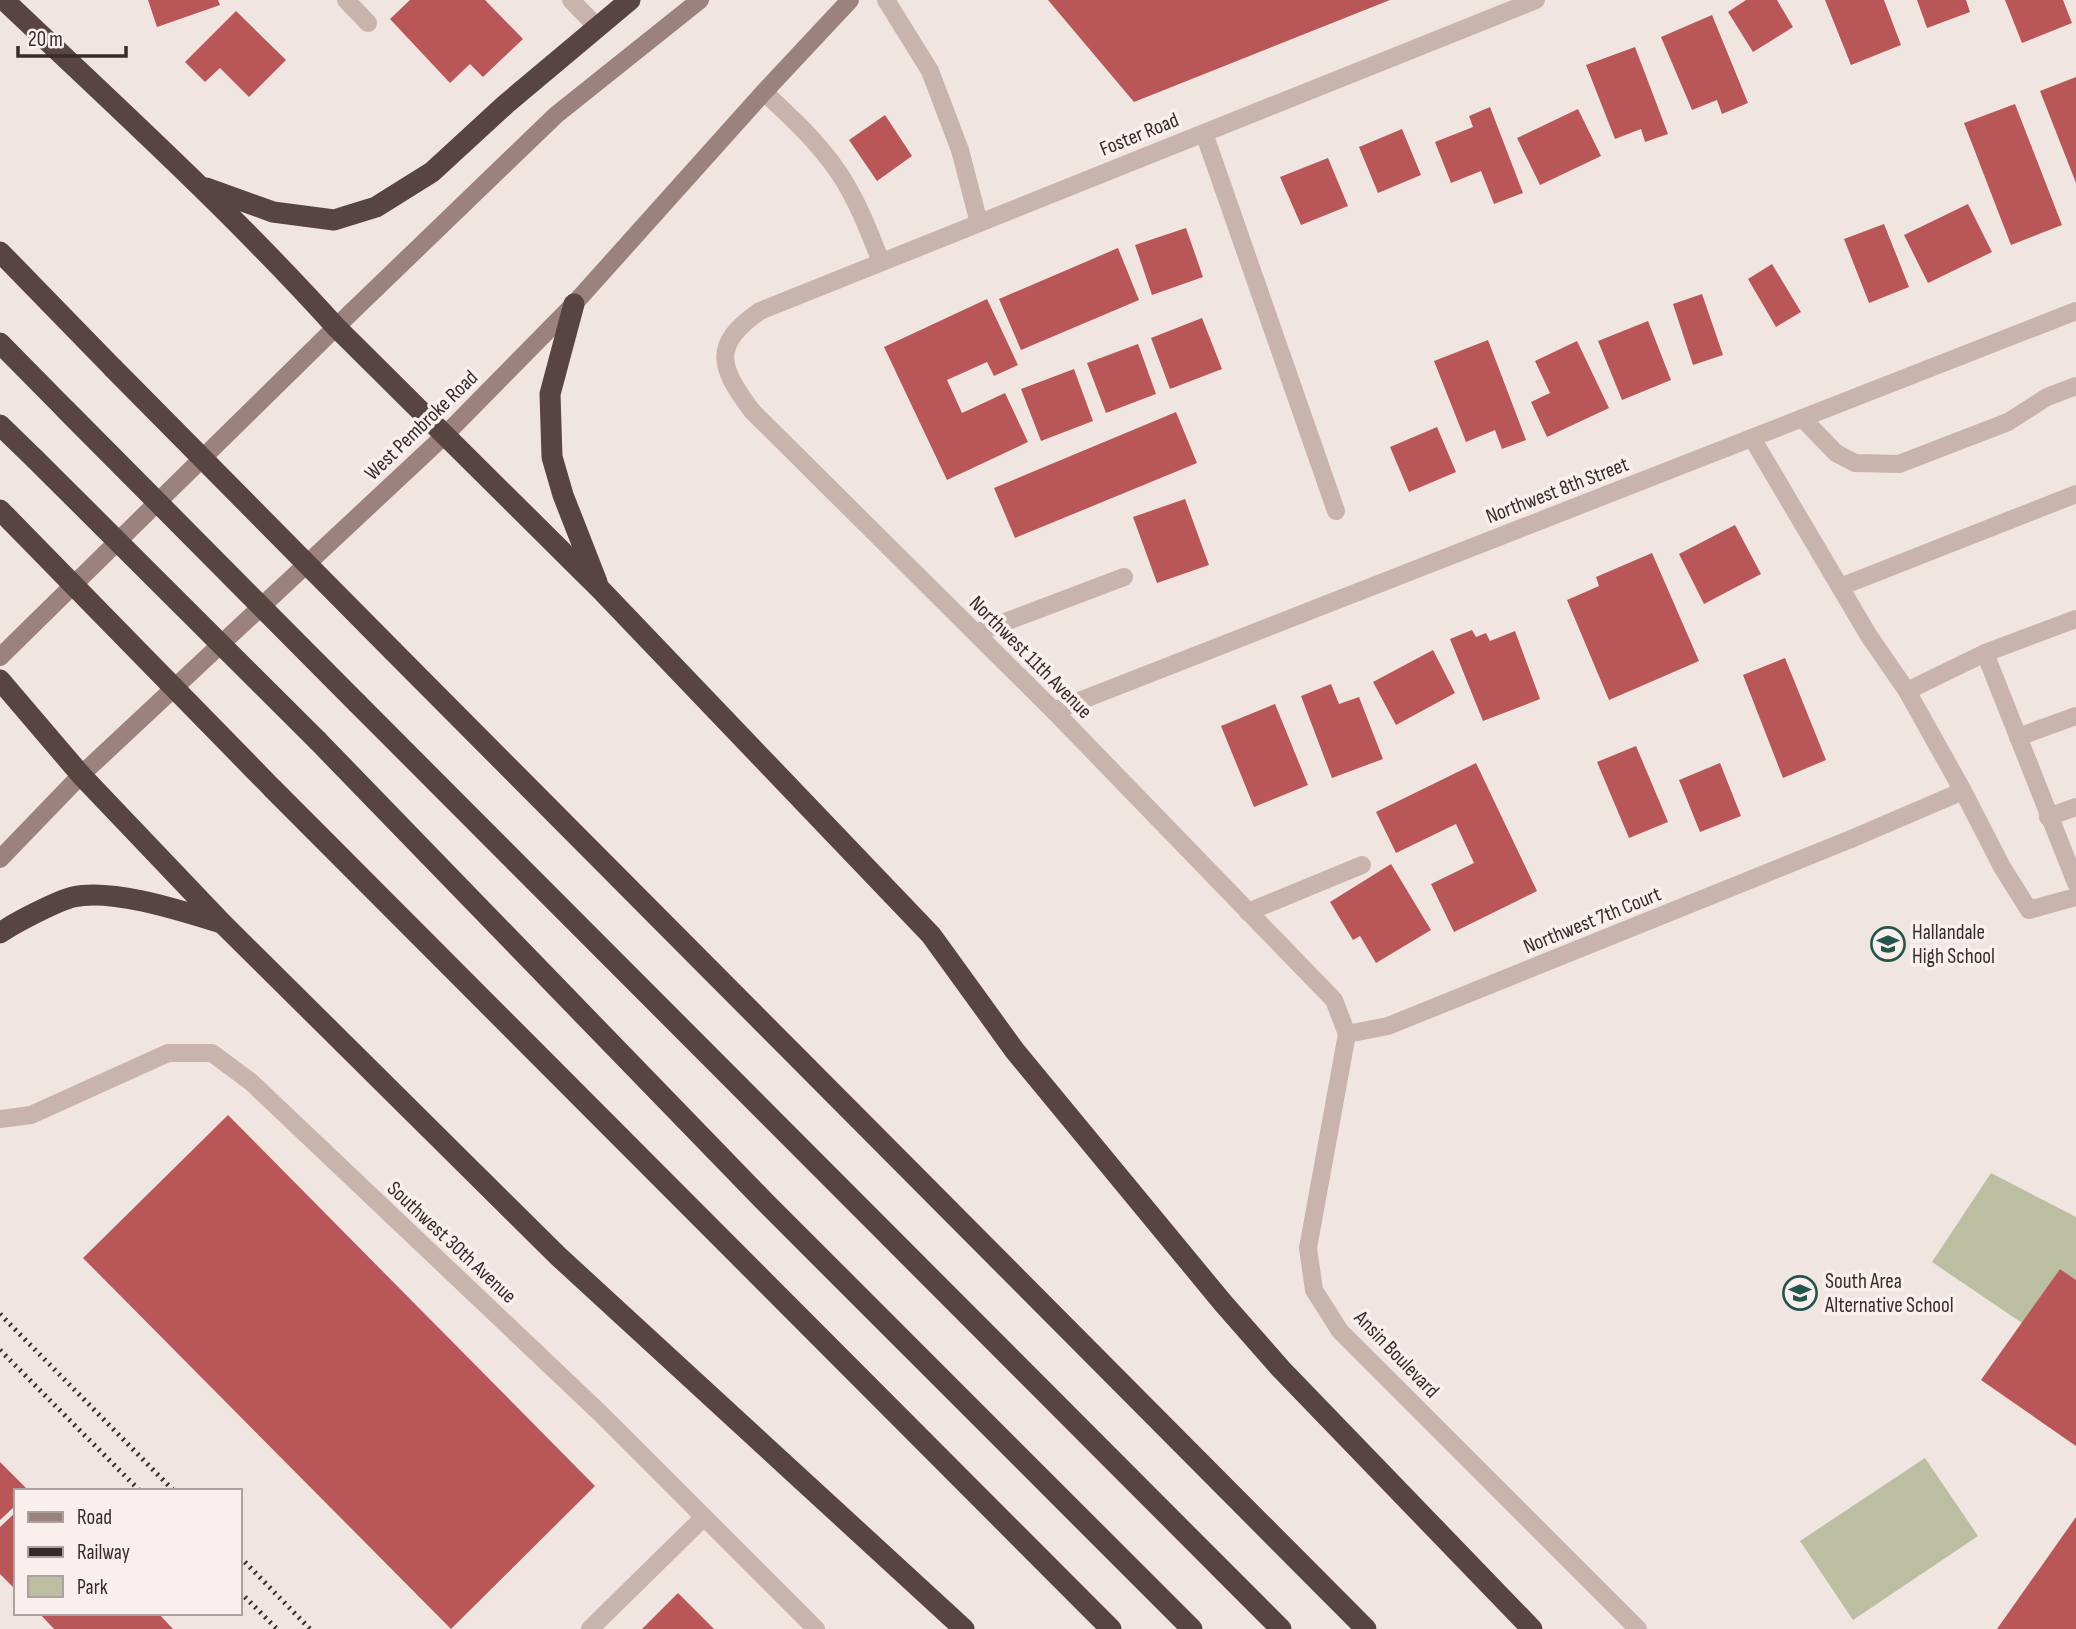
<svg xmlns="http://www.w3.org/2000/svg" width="2076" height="1629" viewBox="0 0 2076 1629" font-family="'Sofia Sans Condensed',sans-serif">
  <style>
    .green { fill: #bcbea2 }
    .building { fill: #b95758 }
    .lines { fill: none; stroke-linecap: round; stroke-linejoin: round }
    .service { stroke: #c8b3ad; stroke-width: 18 }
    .minor { stroke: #c8b3ad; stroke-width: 18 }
    .secondary { stroke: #9b827f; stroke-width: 18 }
    .motorway { stroke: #574443; stroke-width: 21 }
    .rail { stroke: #372c2b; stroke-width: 5; stroke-dasharray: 2 5; stroke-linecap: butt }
    .motorway-bridge { stroke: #574443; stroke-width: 21 }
    .labels { text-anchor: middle; stroke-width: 7; stroke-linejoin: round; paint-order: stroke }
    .street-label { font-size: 21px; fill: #372c2b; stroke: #f9f0ed }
    .poi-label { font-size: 21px; fill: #372c2b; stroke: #f9f0ed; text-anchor: start }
  </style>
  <rect width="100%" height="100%" fill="#f1e5e1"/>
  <g class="green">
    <path d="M1991,1173l85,44v63l-16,-11 -38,54 -90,-61z"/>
    <path d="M1925,1458l53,78 -125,84 -53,-79z"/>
  </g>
  <g class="building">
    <path d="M148,0h70l2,5 -63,22z"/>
    <path d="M410,0h75l38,39 -40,38 -13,-13 -20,19 -60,-64z"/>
    <path d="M1048,0h342l-256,102z"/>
    <path d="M1746,0h31l16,27 -40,25 -25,-40z"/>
    <path d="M1825,0h59l17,45 -50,20z"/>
    <path d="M1917,0h49l4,12 -43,16z"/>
    <path d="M2005,0h58l9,23 -50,20z"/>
    <path d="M236,11l50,49 -37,37 -29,-29 -15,14 -20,-20z"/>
    <path d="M1712,15l36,88 -26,11 -5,-14 -25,10 -31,-73z"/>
    <path d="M1635,47l33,87 -23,8 -4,-13 -26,10 -29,-74z"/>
    <path d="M2076,77v106l-36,-92z"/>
    <path d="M2015,104l47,121 -51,20 -47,-122z"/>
    <path d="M1490,107l33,86 -29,11 -13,-33 -30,12 -16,-41 38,-15 -4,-11z"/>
    <path d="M1578,109l23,47 -61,29 -23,-47z"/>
    <path d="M885,115l27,41 -35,25 -28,-41z"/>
    <path d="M1402,129l19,46 -43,18 -19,-46z"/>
    <path d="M1328,158l20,48 -47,19 -21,-48z"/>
    <path d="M1968,204l24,48 -64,31 -24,-48z"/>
    <path d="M1884,224l25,63 -40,16 -25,-64z"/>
    <path d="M1186,228l17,49 -51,18 -17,-50z"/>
    <path d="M1118,248l21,52 -118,50 -22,-51z"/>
    <path d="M1772,264l29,48 -25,15 -28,-48z"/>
    <path d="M1702,294l21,61 -30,10 -20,-61z"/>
    <path d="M987,299l31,66 -24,11 -7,-14 -40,18 15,33 43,-20 23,49 -81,38 -63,-133z"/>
    <path d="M1202,318l20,51 -52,20 -19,-51z"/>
    <path d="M1648,321l23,59 -49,20 -24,-59z"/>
    <path d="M1488,340l38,100 -24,9 -7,-19 -29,12 -32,-81z"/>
    <path d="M1577,341l32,67 -62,29 -16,-35 19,-9 -15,-32z"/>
    <path d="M1138,344l18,50 -50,19 -19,-50z"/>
    <path d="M1074,369l19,52 -52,20 -20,-52z"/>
    <path d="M1176,412l21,51 -182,75 -21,-50z"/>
    <path d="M1437,427l19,45 -47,20 -19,-45z"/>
    <path d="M1185,499l24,66 -52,18 -24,-66z"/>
    <path d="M1735,525l26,49 -57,30 -25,-50z"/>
    <path d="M1652,553l47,108 -90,39 -42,-100 32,-14 -3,-9z"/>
    <path d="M1472,630l4,7 10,-4 4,8 25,-10 25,68 -57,22 -33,-82z"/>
    <path d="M1433,650l22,43 -59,32 -23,-43z"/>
    <path d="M1785,658l41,102 -43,18 -40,-103z"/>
    <path d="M1331,684l8,20 20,-7 24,62 -51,19 -31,-82z"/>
    <path d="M1275,704l33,81 -54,22 -33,-81z"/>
    <path d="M1636,746l32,76 -39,16 -32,-76z"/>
    <path d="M1476,763l61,128 -83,41 -23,-48 43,-21 -18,-39 -60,29 -20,-41z"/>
    <path d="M1720,763l21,53 -41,16 -21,-52z"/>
    <path d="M1391,864l40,66 -55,33 -16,-27 -7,4 -23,-38z"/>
    <path d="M228,1115l367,371 -144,143 -368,-371z"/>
    <path d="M2060,1269l16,11v166l-95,-66z"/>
    <path d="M0,1462l29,29h-13v14l-16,15z"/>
    <path d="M16,1512v78l-16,-16v-47z"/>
    <path d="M2076,1517v112h-79z"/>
    <path d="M678,1593l36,36h-72z"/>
    <path d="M39,1613h119l15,16h-119z"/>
  </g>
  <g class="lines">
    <g class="service">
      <path d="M571,0l26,27"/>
      <path d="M886,0l44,71 30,79 19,73"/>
      <path d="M764,92c27,25 54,50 75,81 18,27 30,58 42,89"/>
      <path d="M1204,133l132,378"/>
      <path d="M1802,418l34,35 19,10 44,1 109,-42 39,-25 29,-11"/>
      <path d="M1752,438l117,198 38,55 56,100 39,76 27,43 47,-13"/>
      <path d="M1840,587l236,-93"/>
      <path d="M976,633l148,-56"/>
      <path d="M1985,653l91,230"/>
      <path d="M1907,691l78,-38 91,-34"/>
      <path d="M2018,737l58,-21"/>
      <path d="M2048,817l28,-10"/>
      <path d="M1851,839l112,-48"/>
      <path d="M1248,912l114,-47"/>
      <path d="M590,1629l114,-112"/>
    </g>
    <g class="minor">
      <path d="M346,0l22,23"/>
      <path d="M1536,0l-776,311c-50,34 -40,57 -8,100l302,300 280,289 13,34 -39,214 6,42 26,41 298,298"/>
      <path d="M1054,711l1022,-400"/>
      <path d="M1347,1034l41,-8 463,-187"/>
      <path d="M0,1119l31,-4 137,-62h44l39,29 349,331 216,216"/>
    </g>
    <g class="secondary">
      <path d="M0,657l336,-330 220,-212 144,-115"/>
      <path d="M0,859l81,-84 364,-340 129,-131 190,-212 86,-92"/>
    </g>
    <g class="motorway">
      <path d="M4,0c113,107 228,212 332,327l265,263 330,345 84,116 208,252 58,66 251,260"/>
      <path d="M206,188l67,24 61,8 42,-13 56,-35 74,-68 124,-104"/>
      <path d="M0,252l113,116"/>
      <path d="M574,304l-24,90 2,63 11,38 34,87"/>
      <path d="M0,343l66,67"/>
      <path d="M0,425l35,34"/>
      <path d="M393,651l973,978"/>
      <path d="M0,680l81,95 141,148 336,333 406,373"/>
      <path d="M357,703l924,926"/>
      <path d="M318,741l447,461 427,427"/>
      <path d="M273,789l838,840"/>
      <path d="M0,933c14,-10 57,-32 73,-36 39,-9 109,14 148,26"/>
    </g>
    <g class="rail">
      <path d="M0,1314l174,177"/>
      <path d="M0,1350l140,141"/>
      <path d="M240,1557l70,72"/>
      <path d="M240,1592l37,37"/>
    </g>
    <g class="motorway-bridge">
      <path d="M113,368l280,283"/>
      <path d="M66,410l291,293"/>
      <path d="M35,459l283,282"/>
      <path d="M0,510l273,279"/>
    </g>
  </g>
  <defs>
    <g id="school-ring" transform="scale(1.75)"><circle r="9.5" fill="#f9f0ed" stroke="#25544b" stroke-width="1.5"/><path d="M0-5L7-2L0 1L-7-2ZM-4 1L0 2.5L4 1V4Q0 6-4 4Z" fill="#25544b"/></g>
  </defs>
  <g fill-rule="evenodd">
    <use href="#school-ring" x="1888" y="944"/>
    <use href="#school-ring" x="1800" y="1293"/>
  </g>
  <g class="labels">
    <g class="street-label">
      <text transform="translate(1139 134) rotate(-22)" y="7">Foster Road</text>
      <text transform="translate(421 425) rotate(-44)" y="7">West Pembroke Road</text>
      <text transform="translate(1557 490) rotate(-21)" y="7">Northwest 8th Street</text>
      <text transform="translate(1031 657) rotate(45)" y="7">Northwest 11th Avenue</text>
      <text transform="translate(1592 920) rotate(-22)" y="7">Northwest 7th Court</text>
      <text transform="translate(452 1242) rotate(43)" y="7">Southwest 30th Avenue</text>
      <text transform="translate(1397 1354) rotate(46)" y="7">Ansin Boulevard</text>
    </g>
    <g class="poi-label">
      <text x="1912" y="939">Hallandale<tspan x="1912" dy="24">High School</tspan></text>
      <text x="1825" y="1288">South Area<tspan x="1825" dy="24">Alternative School</tspan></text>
    </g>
  </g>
  <rect x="14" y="1489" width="228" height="126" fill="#f9f0ed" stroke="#aba29f" stroke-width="2"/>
  <rect x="28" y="1512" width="35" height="10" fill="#9b827f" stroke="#aba29f" stroke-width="2"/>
  <text x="77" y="1524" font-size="21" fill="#372c2b">Road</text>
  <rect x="28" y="1547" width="35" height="10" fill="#372c2b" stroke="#aba29f" stroke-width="2"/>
  <text x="77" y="1559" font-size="21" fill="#372c2b">Railway</text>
  <rect x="28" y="1576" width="35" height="21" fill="#bcbea2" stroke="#aba29f" stroke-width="2"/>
  <text x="77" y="1594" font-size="21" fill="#372c2b">Park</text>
  <path d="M18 46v10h108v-10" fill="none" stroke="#372c2b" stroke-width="3.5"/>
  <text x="28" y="46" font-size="21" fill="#372c2b" stroke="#f9f0ed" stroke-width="5" paint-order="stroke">20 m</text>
</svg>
